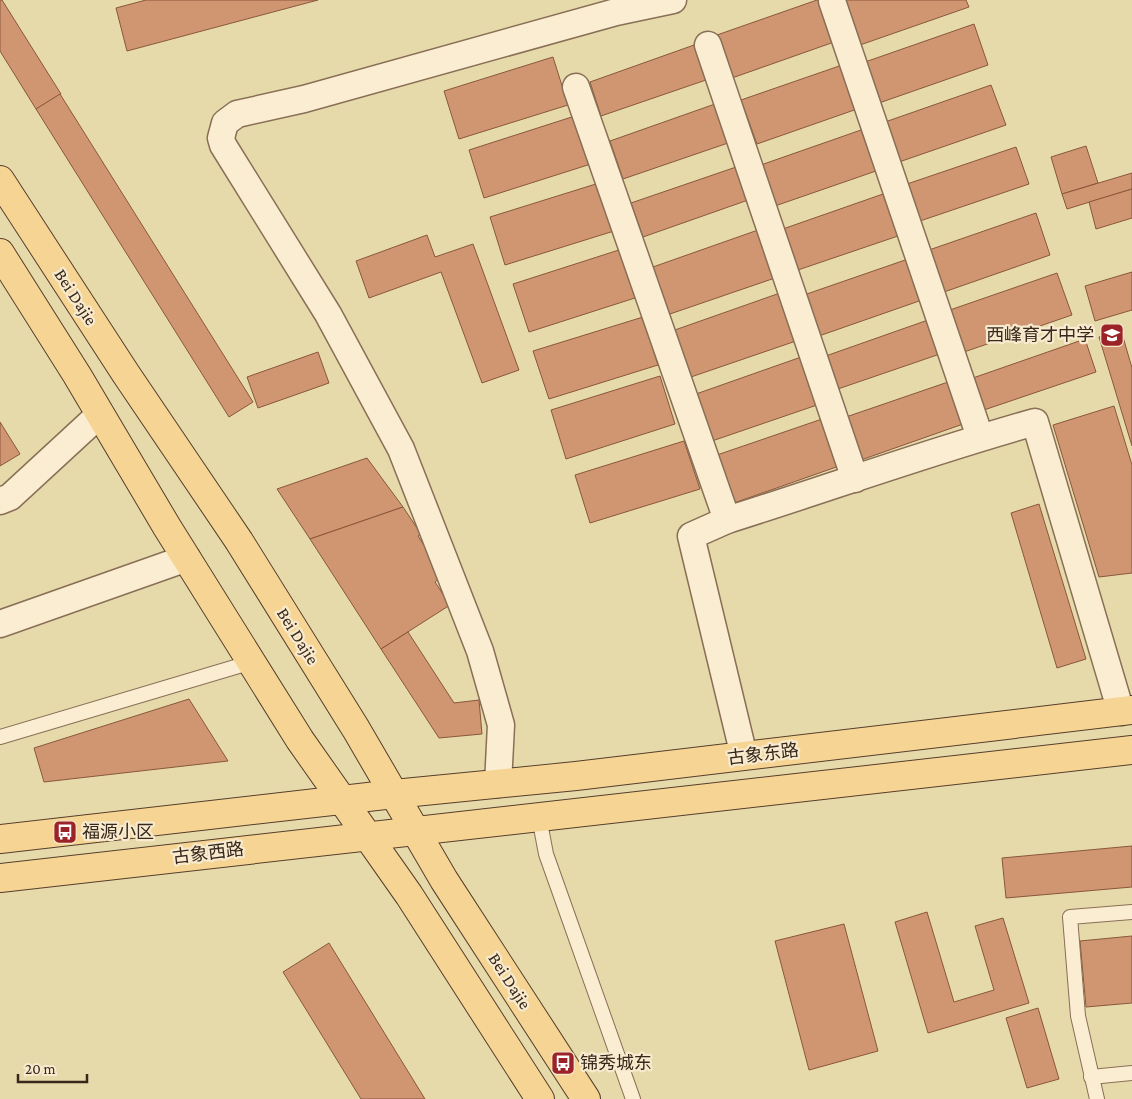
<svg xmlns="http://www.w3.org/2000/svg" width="1132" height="1099" viewBox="0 0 1132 1099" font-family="'Crimson Pro','Noto Sans SC',serif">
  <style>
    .farmland { fill: #e6daab }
    .building { fill: #d09672; stroke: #89573b }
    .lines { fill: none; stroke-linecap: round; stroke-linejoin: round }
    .service-casing { stroke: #896f56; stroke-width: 16 }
    .minor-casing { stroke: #896f56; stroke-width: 29 }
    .primary-casing { stroke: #563e2b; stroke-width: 30 }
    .service { stroke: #faedd1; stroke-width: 14 }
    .minor { stroke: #faedd1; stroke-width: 26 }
    .primary { stroke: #f6d493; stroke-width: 28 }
    .labels { text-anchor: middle; stroke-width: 4.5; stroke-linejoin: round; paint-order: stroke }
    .street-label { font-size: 18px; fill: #37281b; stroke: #f7eace }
    .poi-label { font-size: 18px; fill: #37281b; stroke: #f7eace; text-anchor: start }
  </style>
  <rect width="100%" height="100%" fill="#f0dfbe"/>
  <rect class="farmland" x="0" y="0" width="1132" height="1099"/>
  <g class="building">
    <path d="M0,0h2l59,94 -25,15 -36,-58z"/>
    <path d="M146,0h172l-191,51 -11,-43z"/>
    <path d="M817,0h5l15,41 -105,37 -15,-43z"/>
    <path d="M844,0h122l3,7 -109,38z"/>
    <path d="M974,24l14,41 -109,38 -14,-41z"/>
    <path d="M694,45l12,35 -105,36 -11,-34z"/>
    <path d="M553,57l15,48 -109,34 -15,-48z"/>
    <path d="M845,64l15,44 -103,36 -16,-44z"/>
    <path d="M991,85l15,40 -107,37 -14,-40z"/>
    <path d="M60,94l193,308 -24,15 -193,-308z"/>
    <path d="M715,104l13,39 -105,36 -13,-38z"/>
    <path d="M578,115l16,48 -110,35 -15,-48z"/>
    <path d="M861,130l15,41 -104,36 -14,-41z"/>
    <path d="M1086,146l12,37 -36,11 -11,-37z"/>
    <path d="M1016,147l13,37 -109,37 -13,-37z"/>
    <path d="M739,166l12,33 -108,38 -12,-34z"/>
    <path d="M1132,173v16l-65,20 -5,-15z"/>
    <path d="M599,183l15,48 -109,34 -15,-48z"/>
    <path d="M1132,189v29l-36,11 -7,-27z"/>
    <path d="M883,194l15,42 -103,35 -15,-41z"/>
    <path d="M1036,213l14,42 -106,37 -15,-42z"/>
    <path d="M758,230l17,48 -108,37 -17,-47z"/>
    <path d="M427,235l8,22 38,-13 46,126 -37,13 -41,-111 -72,26 -13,-37z"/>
    <path d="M622,249l16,48 -109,35 -16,-48z"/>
    <path d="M908,259l14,41 -106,37 -15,-41z"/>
    <path d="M1132,272v38l-37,11 -10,-35z"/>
    <path d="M1057,273l15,42 -111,38 -14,-42z"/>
    <path d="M780,293l16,48 -108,37 -16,-47z"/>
    <path d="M643,317l15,48 -109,34 -16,-48z"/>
    <path d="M928,320l12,34 -108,37 -12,-33z"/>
    <path d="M1121,330l11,38v78l-33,-109z"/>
    <path d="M1085,339l11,33 -115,39 -11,-32z"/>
    <path d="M318,352l11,31 -71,25 -11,-31z"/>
    <path d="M804,356l16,48 -108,37 -16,-47z"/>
    <path d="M660,376l15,48 -109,35 -15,-49z"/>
    <path d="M951,381l15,42 -105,37 -15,-43z"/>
    <path d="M1114,406l18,59v108l-33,4 -46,-152z"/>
    <path d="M825,418l17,47 -108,38 -17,-48z"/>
    <path d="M0,422l20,32 -20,12z"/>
    <path d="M684,441l16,48 -110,34 -15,-48z"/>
    <path d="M367,458l36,49 -93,32 -33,-50z"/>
    <path d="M1039,504l47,155 -29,9 -46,-155z"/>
    <path d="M403,507l18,27 -3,2 14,22 -2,2 11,17 -6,5 15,23 -69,44 -71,-110z"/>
    <path d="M408,632l46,71 25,-3 3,34 -43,4 -58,-89z"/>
    <path d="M189,699l39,62 -184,21 -10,-34z"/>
    <path d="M1132,846v41l-126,11 -4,-40z"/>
    <path d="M927,912l27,90 40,-12 -19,-64 28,-8 26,85 -101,30 -33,-111z"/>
    <path d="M844,924l34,127 -69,19 -34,-129z"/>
    <path d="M1132,936v67l-46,4 -6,-66z"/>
    <path d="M329,943l96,156h-64l-78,-127z"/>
    <path d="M1038,1008l21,71 -32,9 -21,-70z"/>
  </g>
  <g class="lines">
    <g class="service-casing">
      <g id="service">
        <path d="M0,737l252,-75"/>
        <path d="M539,817l7,37 87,245"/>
        <path d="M1091,1077l41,-4"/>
        <path d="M1097,1099l-19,-83 -8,-99 62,-5"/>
      </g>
    </g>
    <g class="minor-casing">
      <g id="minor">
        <path d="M832,1l148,436"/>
        <path d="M708,45l147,434"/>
        <path d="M576,87l151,433 -36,16 53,220"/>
        <path d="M0,501l10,-4 90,-83"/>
        <path d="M727,520c102,-32 204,-69 308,-98l86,290"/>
        <path d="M0,624l187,-66"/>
        <path d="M498,784l3,-59 -21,-74 -79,-202 -73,-135 -105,-169 -2,-7 4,-15 12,-9 67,-15 312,-87 57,-12"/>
      </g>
    </g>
    <g class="primary-casing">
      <g id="primary">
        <path d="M0,180l126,194 113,167 117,188 88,151 142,219"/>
        <path d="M0,253l77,122 90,152 133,213 109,155 131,204"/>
        <path d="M0,839l394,-45 182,-18 556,-66"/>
        <path d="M0,878l1132,-128"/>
      </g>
    </g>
    <use href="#service" class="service"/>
    <use href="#minor" class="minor"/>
    <use href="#primary" class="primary"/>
  </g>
  <defs>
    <g id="school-square" transform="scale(1.25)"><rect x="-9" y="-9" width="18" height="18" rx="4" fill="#9b2327" stroke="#f7eace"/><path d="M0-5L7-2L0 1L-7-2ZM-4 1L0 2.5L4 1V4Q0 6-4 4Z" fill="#fff"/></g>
    <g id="bus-square" transform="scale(1.25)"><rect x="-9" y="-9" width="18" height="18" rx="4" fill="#9b2327" stroke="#f7eace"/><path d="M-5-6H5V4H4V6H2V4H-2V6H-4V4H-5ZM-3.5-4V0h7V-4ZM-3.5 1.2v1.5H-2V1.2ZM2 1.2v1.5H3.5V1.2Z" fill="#fff"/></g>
  </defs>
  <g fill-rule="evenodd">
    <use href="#school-square" x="1112" y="335"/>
    <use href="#bus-square" x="65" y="832"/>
    <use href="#bus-square" x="563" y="1063"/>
  </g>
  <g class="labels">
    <g class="street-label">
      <text transform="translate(76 297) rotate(57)" y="6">Bei Dajie</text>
      <text transform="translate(298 636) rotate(58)" y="6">Bei Dajie</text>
      <text transform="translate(763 754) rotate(-7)" y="6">古象东路</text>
      <text transform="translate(208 853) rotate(-7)" y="6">古象西路</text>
      <text transform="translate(510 981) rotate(57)" y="6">Bei Dajie</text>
    </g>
    <g class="poi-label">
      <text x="1094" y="341" text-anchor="end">西峰育才中学</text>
      <text x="82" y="838">福源小区</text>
      <text x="580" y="1069">锦秀城东</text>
    </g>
  </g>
  <path d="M18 1074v8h69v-8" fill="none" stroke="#37281b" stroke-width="2.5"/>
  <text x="25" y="1074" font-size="15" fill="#37281b" stroke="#f7eace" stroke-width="4" paint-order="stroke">20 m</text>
</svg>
